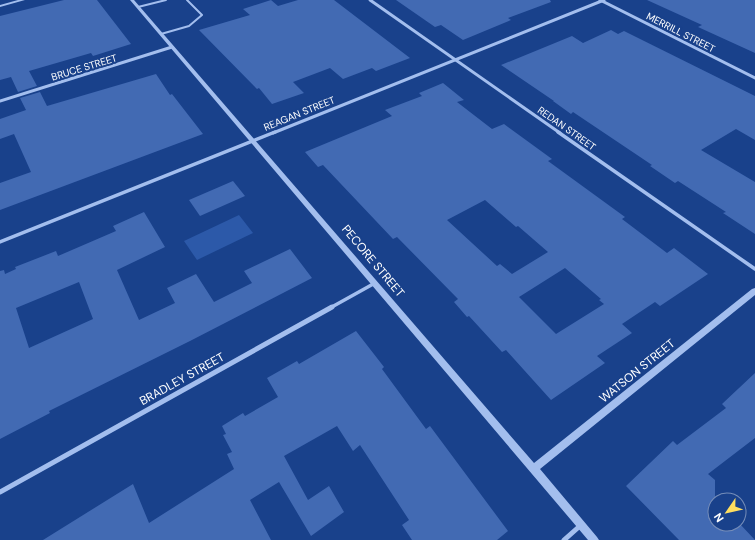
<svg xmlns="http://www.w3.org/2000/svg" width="755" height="540" viewBox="0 0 755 540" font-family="'DM Sans',sans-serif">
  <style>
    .green { fill: #2c59a9 }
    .building { fill: #426ab3; fill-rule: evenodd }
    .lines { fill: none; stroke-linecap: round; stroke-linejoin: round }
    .service { stroke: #a3beee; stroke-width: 2 }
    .minor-far2 { stroke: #a3beee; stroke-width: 3 }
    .minor-far1 { stroke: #a3beee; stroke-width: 3.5 }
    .minor { stroke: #a3beee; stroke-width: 5 }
    .tertiary { fill: #a3beee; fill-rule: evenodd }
    .labels { text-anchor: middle; stroke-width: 4; stroke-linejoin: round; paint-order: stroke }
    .far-street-label { font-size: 10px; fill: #fff; stroke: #19418b }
    .street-label { font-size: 12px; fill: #fff; stroke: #19418b }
  </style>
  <rect width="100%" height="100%" fill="#19418b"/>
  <path class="green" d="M239,215l14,18 -56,27 -13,-19z"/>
  <g class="building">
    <path d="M64,0h33l34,44 -38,12 -2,-3 -62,18 8,15 -19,6 -7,-15 -11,3v-64z"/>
    <path d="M271,0l7,6 20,-6h36l76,58 -34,13 -4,-3 -29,11 -13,-11 -37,14 11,11 -32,11 -13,-16 -2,1 -58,-59 51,-15 -7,-6z"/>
    <path d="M396,0h154l1,2 -43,16 3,2 -48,20 -22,-15 -6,2z"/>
    <path d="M647,0h108v53l-57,-26 4,-2z"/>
    <path d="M611,30l7,4 6,-3 131,65v44l-19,-11 -35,21 54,32v52l-32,-21 3,-1 -48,-31 -3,2 -25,-17 2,-1 -79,-53 -2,2 -18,-13h1l-53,-36 71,-29 11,7z"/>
    <path d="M156,74l14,21 2,-1 31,40 -203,76v-27l31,-11 -17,-38 -14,5v-20l26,-9 -6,-12 20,-6 7,14z"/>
    <path d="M443,83l21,17 -7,2 35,27 12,-5 48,35 -4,2 77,56 -3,2 45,34 7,-5 34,26 -48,32 -5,-4 -33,22 10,9 -35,23 8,7 -54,37 -45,-50 -4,2 -33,-36 -2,1 -13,-15 4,-3 -61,-62 -4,2 -70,-74 -5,2 -13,-15 87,-36 -7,-6 37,-14 -3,-3zM485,200l31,27 2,-1 30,26 -36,22 -12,-10 -3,2 -50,-46zM565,268l36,31 -2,1 5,4 -48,30 -37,-37z"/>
    <path d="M233,181l12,15 -45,20 -11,-16z"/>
    <path d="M144,212l21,35 -48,23 22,50 36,-17 -8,-15 29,-14 18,28 38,-19 -8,-12 46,-22 22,29 -122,63 -141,70 1,2 -50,26v-168l4,-1 1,4 11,-5 -1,-2 41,-16 2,5 58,-25 -3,-5zM79,282l14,37 -64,29 -13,-40z"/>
    <path d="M356,331l28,36 -2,2 44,60 4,-3 78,105 -11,9h-85l-10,-15 7,-5 -49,-75 -7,6 -16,-25 -53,30 24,44 21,-14 15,26 -33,24 -32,-54 -29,18 21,40h-228l90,-56 16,39 85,-54 -7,-15 5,-2 -9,-17 3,-1 -4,-8 21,-13 2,3 33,-19 -11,-19 30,-17 2,3z"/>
    <path d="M755,373v65l-47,36 7,6v18l2,2h-2v24h24v-1l16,17h-76l-53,-54 47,-45 4,4 49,-37 -4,-4z"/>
  </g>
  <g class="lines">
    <g class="service">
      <path d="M138,7l28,-7"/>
      <path d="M161,34l28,-8 13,-11 -15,-15"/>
    </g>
    <g class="minor-far2">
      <path d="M370,0l190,133"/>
      <path d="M600,0l155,78"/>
      <path d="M0,101l172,-54"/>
      <path d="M273,133l331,-133"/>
    </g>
    <g class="minor-far1">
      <path d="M558,132l197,137"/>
      <path d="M0,242l275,-110"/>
      <path d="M330,308l45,-25"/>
    </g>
    <g class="minor">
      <path d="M0,492l332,-185"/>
      <path d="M564,540l17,-15"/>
    </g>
    <g class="tertiary">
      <path d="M18,0h7l-25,7v-2z"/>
      <path d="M130,0h4l400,463 218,-174 3,-1v7l-215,174 57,68 2,3h-11z"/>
    </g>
  </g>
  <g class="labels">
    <g class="far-street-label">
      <text transform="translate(681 32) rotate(27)" y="4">MERRILL STREET</text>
      <text transform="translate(84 67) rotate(-17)" y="4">BRUCE STREET</text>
      <text transform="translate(299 113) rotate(-22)" y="4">REAGAN STREET</text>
      <text transform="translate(567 128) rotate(35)" y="4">REDAN STREET</text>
    </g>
    <g class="street-label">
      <text transform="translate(373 261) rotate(50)" y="4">PECORE STREET</text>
      <text transform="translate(637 371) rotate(-39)" y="4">WATSON STREET</text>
      <text transform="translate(182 379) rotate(-29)" y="4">BRADLEY STREET</text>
    </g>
  </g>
  <g transform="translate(727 512) rotate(236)"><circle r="19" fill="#19418b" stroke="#758db9"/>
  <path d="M0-3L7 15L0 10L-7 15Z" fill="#ffde5f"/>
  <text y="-6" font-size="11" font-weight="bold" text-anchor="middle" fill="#ffffff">N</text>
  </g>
</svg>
